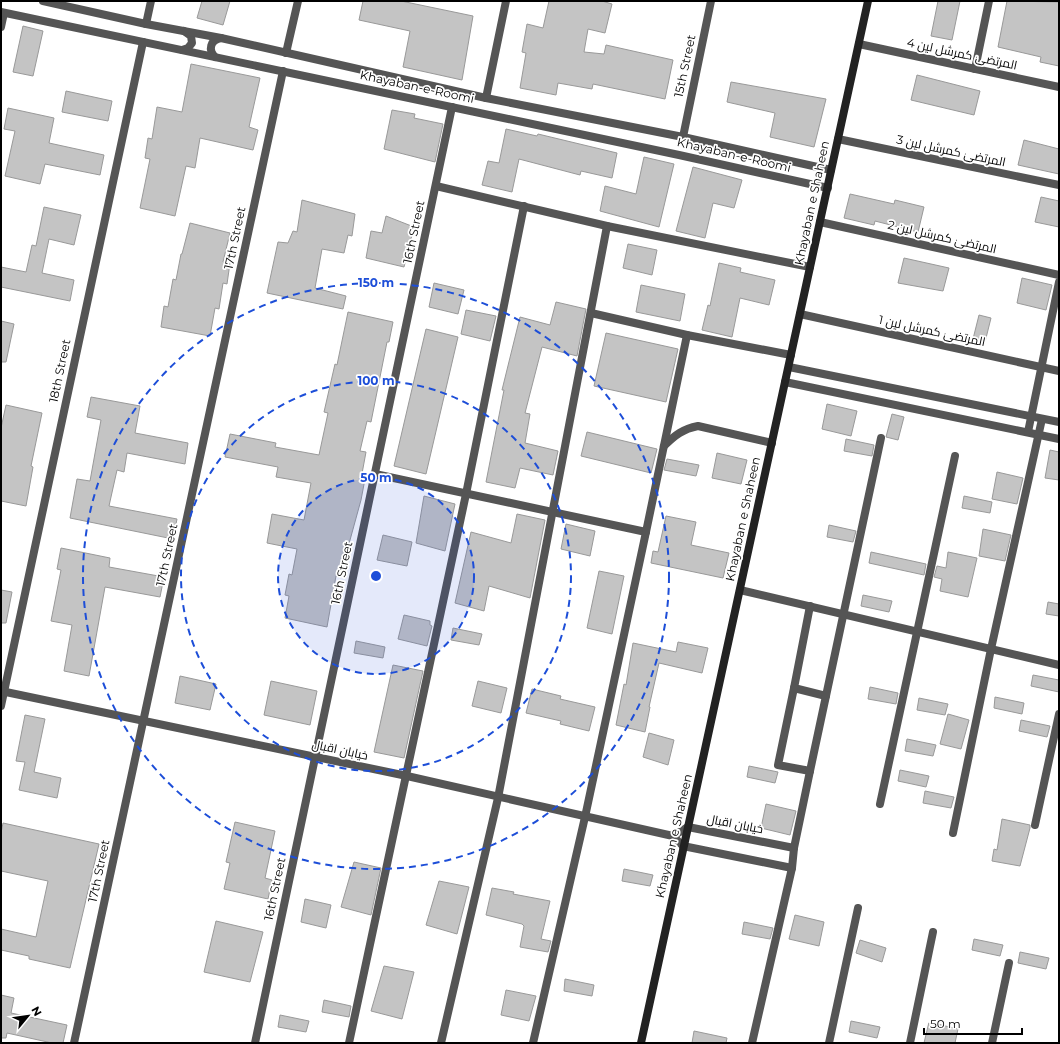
<svg xmlns="http://www.w3.org/2000/svg" width="1060" height="1044" viewBox="0 0 1060 1044" font-family="Montserrat,Cairo,sans-serif">
  <style>
    .building { fill: #c4c4c4; stroke: #999 }
    .lines { fill: none; stroke-linecap: round; stroke-linejoin: round }
    .minor { stroke: #555; stroke-width: 8 }
    .tertiary { stroke: #555; stroke-width: 8 }
    .secondary { stroke: #222; stroke-width: 8 }
    .ring { fill: none; stroke: #1d4ed8; stroke-width: 2; stroke-dasharray: 7 5 }
    .labels { text-anchor: middle; stroke-width: 3.5; stroke-linejoin: round; paint-order: stroke }
    .street-label { font-size: 12px; fill: #000; stroke: #fff }
    .centre { fill: #1d4ed8; stroke: #fff; stroke-width: 2 }
    .ring-label { font-size: 12px; text-anchor: middle; font-weight: bold; fill: #1d4ed8; stroke: #fff; stroke-width: 3.5; stroke-linejoin: round; paint-order: stroke }
  </style>
  <rect width="100%" height="100%" fill="#fff"/>
  <g class="building">
    <path d="M202,1h28l-7,24 -26,-7z"/>
    <path d="M363,1h38l72,15 -11,64 -59,-13 7,-36 -51,-11z"/>
    <path d="M549,1h53l10,3 -7,29 -17,-4 -4,23 20,2 2,-9 67,15 -8,39 -72,-15 -1,5 -34,-6 -2,12 -36,-7 6,-35 -4,-1 5,-28 16,4z"/>
    <path d="M938,1h22l-8,39 -21,-4z"/>
    <path d="M1007,1l52,1v64l-19,-4 1,-5 -43,-10z"/>
    <path d="M23,26l20,5 -10,45 -20,-4z"/>
    <path d="M191,64l69,14 -11,49 9,3 -5,20 -53,-12 -5,30 -9,-2 -11,50 -35,-8 10,-49 -5,-1 3,-20 4,1 5,-32 25,5z"/>
    <path d="M917,75l63,16 -6,24 -63,-15z"/>
    <path d="M731,82l95,17 -12,48 -44,-10 5,-24 -48,-11z"/>
    <path d="M66,91l46,10 -4,20 -46,-9z"/>
    <path d="M8,108l46,10 -5,25 55,12 -4,20 -55,-11 -5,20 -35,-8 10,-45 -11,-2z"/>
    <path d="M392,110l23,4 -1,4 29,6 -8,38 -51,-13z"/>
    <path d="M506,129l31,7 1,-2 79,19 -5,25 -31,-7 -1,4 -61,-16 -7,33 -30,-7 6,-24 11,2z"/>
    <path d="M1024,140l35,9v25l-41,-9z"/>
    <path d="M644,157l30,7 -15,63 -59,-16 5,-25 31,8z"/>
    <path d="M693,167l49,13 -8,28 -21,-5 -8,35 -29,-7z"/>
    <path d="M850,194l44,10 1,-4 29,7 -6,25 -43,-11 -1,4 -30,-7z"/>
    <path d="M1041,197l18,4v26l-24,-5z"/>
    <path d="M302,200l53,14 -3,22 -4,-1 -4,18 -22,-4 -7,39 31,8 -3,13 -76,-16 11,-51 10,1 5,-12 4,1z"/>
    <path d="M44,207l37,8 -7,30 -25,-6 -7,34 32,7 -4,21 -69,-14v-20l25,5 6,-27 4,1z"/>
    <path d="M386,216l28,11 -10,40 -38,-9 5,-27 11,2z"/>
    <path d="M190,223l40,10 -7,29 7,1 -3,21 -4,-1 -4,26 -4,-1 -5,28 -49,-9 3,-21 4,1 5,-28 3,1 5,-26h1z"/>
    <path d="M628,244l29,6 -5,25 -29,-7z"/>
    <path d="M904,258l45,10 -6,23 -45,-8z"/>
    <path d="M719,263l22,5 -1,4 35,8 -6,25 -29,-7 -8,39 -30,-7 6,-25 2,1z"/>
    <path d="M1022,278l30,7 -6,25 -29,-7z"/>
    <path d="M434,283l30,7 -6,24 -29,-7z"/>
    <path d="M641,285l44,9 -5,27 -44,-9z"/>
    <path d="M556,302l30,7 -9,47 -35,-9 -17,66 5,1 -5,29 33,8 -5,24 -33,-7 -5,20 -29,-6 18,-92h-2l18,-73 30,8z"/>
    <path d="M466,310l30,6 -6,25 -29,-7z"/>
    <path d="M348,312l45,10 -4,20h-2l-16,80 -4,-1 -7,30 6,1 -5,27h4l-4,21 -14,51 -3,-1 -5,27 -3,-1 -9,51 -42,-9 4,-22 -4,-1 4,-21 3,1 5,-26 -30,-6 5,-29 32,6 7,-37 -35,-6 2,-10 -53,-10 5,-23 46,9 -1,4 44,8 9,-42 -4,-1 11,-48 2,1z"/>
    <path d="M979,315l12,3 -6,24 -12,-3z"/>
    <path d="M1,321l13,3 -8,38h-5z"/>
    <path d="M426,329l32,8 -32,137 -32,-8z"/>
    <path d="M606,333l72,16 -12,53 -72,-16z"/>
    <path d="M91,397l49,9 -5,27 53,10 -3,21 -58,-11 -3,19 -7,-2 -8,36 68,13 -4,20 -103,-21 7,-39 13,2 11,-61 -14,-3z"/>
    <path d="M827,404l30,7 -6,25 -29,-7z"/>
    <path d="M6,405l36,8 -11,53 2,1 -7,39 -25,-5v-73z"/>
    <path d="M892,414l12,3 -6,23 -12,-3z"/>
    <path d="M587,432l70,17 -6,24 -70,-17z"/>
    <path d="M846,439l28,6 -2,11 -28,-5z"/>
    <path d="M1050,450l9,2v28l-14,-2z"/>
    <path d="M717,453l30,7 -6,24 -29,-6z"/>
    <path d="M667,459l32,6 -3,11 -32,-6z"/>
    <path d="M997,472l26,6 -6,26 -25,-5z"/>
    <path d="M424,496l31,8 -10,47 -29,-8z"/>
    <path d="M964,496l28,6 -2,11 -28,-5z"/>
    <path d="M517,514l28,6 -15,78 -41,-12 -5,25 -29,-8 16,-71 40,11z"/>
    <path d="M666,516l30,6 -5,23 38,8 -6,25 -72,-15 2,-12 5,1z"/>
    <path d="M566,524l29,7 -5,25 -29,-7z"/>
    <path d="M829,525l27,6 -3,11 -26,-5z"/>
    <path d="M983,529l28,6 -6,26 -26,-5z"/>
    <path d="M383,535l29,7 -5,24 -30,-6z"/>
    <path d="M61,548l49,10 -1,9 55,10 -4,20 -55,-10 -16,89 -25,-5 8,-46 -21,-4 10,-51 -4,-1z"/>
    <path d="M871,552l55,12 -2,11 -55,-12z"/>
    <path d="M948,552l29,6 -9,39 -28,-6 2,-12 -8,-2 3,-11 9,2z"/>
    <path d="M599,571l25,5 -12,58 -25,-6z"/>
    <path d="M1,590l11,2 -6,31h-5z"/>
    <path d="M863,595l29,6 -3,11 -28,-6z"/>
    <path d="M1048,602l11,2v12l-13,-2z"/>
    <path d="M404,615l26,6v4l2,1 -5,20 -29,-7z"/>
    <path d="M453,628l29,6 -3,11 -28,-5z"/>
    <path d="M356,641l29,6 -2,11 -29,-5z"/>
    <path d="M678,642l30,6 -6,25 -43,-10 -10,44h1l-5,25 -29,-7 8,-41 2,1 7,-42 43,9z"/>
    <path d="M393,665l30,6 -19,87 -30,-6z"/>
    <path d="M1033,675l26,5v12l-28,-6z"/>
    <path d="M180,676l36,8 -6,26 -35,-7z"/>
    <path d="M271,681l46,10 -7,34 -46,-10z"/>
    <path d="M478,681l29,7 -6,25 -29,-7z"/>
    <path d="M870,687l28,6 -2,11 -28,-5z"/>
    <path d="M532,689l29,7 -1,3 35,8 -6,24 -29,-7 1,-3 -35,-8z"/>
    <path d="M995,697l29,6 -2,11 -28,-6z"/>
    <path d="M919,698l29,6 -3,11 -28,-5z"/>
    <path d="M948,714l21,6 -8,29 -21,-5z"/>
    <path d="M25,715l20,4 -11,53 27,6 -4,20 -38,-8 6,-28 -9,-1z"/>
    <path d="M1021,720l29,6 -3,11 -28,-6z"/>
    <path d="M649,733l25,7 -6,25 -25,-8z"/>
    <path d="M907,739l29,6 -3,11 -28,-5z"/>
    <path d="M749,766l29,6 -3,11 -28,-6z"/>
    <path d="M900,770l29,6 -3,11 -28,-6z"/>
    <path d="M925,791l29,6 -3,11 -28,-5z"/>
    <path d="M766,804l30,7 -6,24 -29,-7z"/>
    <path d="M1002,819l28,6v3l-10,38 -28,-5 2,-12 3,1z"/>
    <path d="M235,822l40,9 -10,47 7,2 -4,19 -44,-10 6,-26 -4,-1z"/>
    <path d="M3,823l96,21 -29,124 -41,-9v-3l-28,-6v-21l35,8 12,-56 -47,-10v-38z"/>
    <path d="M354,862l27,6 -10,47 -30,-8z"/>
    <path d="M624,869l29,6 -3,11 -28,-5z"/>
    <path d="M439,881l30,6 -12,47 -31,-9z"/>
    <path d="M492,888l22,4 -1,2 37,7 -9,38 10,2 -3,11 -28,-5 4,-21 -2,-2 -36,-9z"/>
    <path d="M305,899l26,6 -5,23 -25,-6z"/>
    <path d="M795,915l29,7 -5,24 -30,-7z"/>
    <path d="M216,921l47,11 -13,50 -46,-10z"/>
    <path d="M744,922l29,6 -3,11 -28,-5z"/>
    <path d="M974,939l29,6 -3,11 -28,-6z"/>
    <path d="M860,940l26,8 -4,14 -26,-9z"/>
    <path d="M1020,952l29,6 -3,11 -28,-6z"/>
    <path d="M384,966l30,6 -12,47 -31,-8z"/>
    <path d="M565,979l29,6 -2,11 -28,-5z"/>
    <path d="M506,990l30,6 -7,25 -28,-6z"/>
    <path d="M1,995l13,3 -3,15 56,12 -4,18h-11l-45,-10 -1,5h-5z"/>
    <path d="M324,1000l27,6 -2,11 -27,-5z"/>
    <path d="M280,1015l29,6 -3,11 -28,-5z"/>
    <path d="M851,1021l29,6 -3,11 -28,-6z"/>
    <path d="M929,1022l29,7 -3,14h-31z"/>
    <path d="M694,1031l33,7 -1,5h-34z"/>
  </g>
  <g class="lines">
    <g class="minor">
      <path d="M146,24l5,-23"/>
      <path d="M1,27l3,-14"/>
      <path d="M859,44l200,43"/>
      <path d="M182,50l6,-2 4,-5 -1,-7 -7,-5"/>
      <path d="M286,53l12,-52"/>
      <path d="M215,57c-7,-7 -5,-17 6,-19"/>
      <path d="M975,69l14,-68"/>
      <path d="M486,98l20,-97"/>
      <path d="M683,137l28,-136"/>
      <path d="M838,139l221,46"/>
      <path d="M436,186l171,40 203,41"/>
      <path d="M820,222l239,53"/>
      <path d="M591,313l96,22 104,20"/>
      <path d="M800,314l259,57"/>
      <path d="M789,367l270,55"/>
      <path d="M785,382l274,57"/>
      <path d="M1028,432l31,-150"/>
      <path d="M664,446c11,-11 19,-17 34,-20l74,17"/>
      <path d="M375,474l271,58 -61,285 -52,226"/>
      <path d="M646,532l41,-197"/>
      <path d="M740,590l319,75"/>
      <path d="M810,606l-16,82 32,8"/>
      <path d="M794,688l-16,77 32,6"/>
      <path d="M1,706l142,-664"/>
      <path d="M880,804l75,-348"/>
      <path d="M1035,825l24,-111"/>
      <path d="M688,827l106,21"/>
      <path d="M953,833l38,-184 51,-230"/>
      <path d="M683,846l109,22"/>
      <path d="M74,1043l209,-972"/>
      <path d="M255,1043l197,-936"/>
      <path d="M349,1043l117,-549 58,-288"/>
      <path d="M441,1043l57,-245 109,-572"/>
      <path d="M752,1043l40,-175 2,-20 16,-77 71,-333"/>
      <path d="M829,1043l29,-135"/>
      <path d="M910,1043l23,-111"/>
      <path d="M992,1043l17,-80"/>
    </g>
    <g class="tertiary">
      <path d="M43,1l103,23 75,14 265,60 197,39 148,33"/>
      <path d="M1,12l678,143 149,33"/>
      <path d="M1,691l406,85 266,60 10,10"/>
      <path d="M673,836l15,-9"/>
    </g>
    <path class="secondary" d="M641,1043l227,-1042"/>
  </g>
  <circle cx="376" cy="576" r="98" fill="#1d4ed8" fill-opacity=".12"/>
  <g class="ring">
    <circle cx="376" cy="576" r="98"/>
    <circle cx="376" cy="576" r="195"/>
    <circle cx="376" cy="576" r="293"/>
  </g>
  <g class="labels">
    <g class="street-label">
      <text transform="translate(962 54) rotate(12)" y="4">المرتضیٰ کمرشل لین 4</text>
      <text transform="translate(685 66) rotate(-78)" y="4">15th Street</text>
      <text transform="translate(417 87) rotate(12)" y="4">Khayaban-e-Roomi</text>
      <text transform="translate(951 151) rotate(12)" y="4">المرتضیٰ کمرشل لین 3</text>
      <text transform="translate(734 155) rotate(13)" y="4">Khayaban-e-Roomi</text>
      <text transform="translate(812 203) rotate(-78)" y="4">Khayaban e Shaheen</text>
      <text transform="translate(414 232) rotate(-78)" y="4">16th Street</text>
      <text transform="translate(942 237) rotate(13)" y="4">المرتضیٰ کمرشل لین 2</text>
      <text transform="translate(235 238) rotate(-78)" y="4">17th Street</text>
      <text transform="translate(932 331) rotate(12)" y="4">المرتضیٰ کمرشل لین 1</text>
      <text transform="translate(60 371) rotate(-78)" y="4">18th Street</text>
      <text transform="translate(743 519) rotate(-78)" y="4">Khayaban e Shaheen</text>
      <text transform="translate(167 555) rotate(-78)" y="4">17th Street</text>
      <text transform="translate(342 573) rotate(-78)" y="4">16th Street</text>
      <text transform="translate(340 750) rotate(12)" y="4">خیابان اقبال</text>
      <text transform="translate(735 824) rotate(11)" y="4">خیابان اقبال</text>
      <text transform="translate(674 836) rotate(-77)" y="4">Khayaban e Shaheen</text>
      <text transform="translate(99 871) rotate(-78)" y="4">17th Street</text>
      <text transform="translate(275 889) rotate(-78)" y="4">16th Street</text>
    </g>
  </g>
  <circle cx="376" cy="576" r="6" class="centre"/>
  <g class="ring-label">
    <text x="376" y="287">150 m</text>
    <text x="376" y="385">100 m</text>
    <text x="376" y="482">50 m</text>
  </g>
  <rect width="1060" height="1044" fill="none" stroke="#000000" stroke-width="4"/>
  <g transform="translate(28 1016) rotate(61)" stroke="#ffffff" stroke-width="3" paint-order="stroke">
  <path d="M0-3L7 15L0 10L-7 15Z" fill="#000000"/>
  <text y="-6" font-size="11" font-weight="bold" text-anchor="middle" fill="#000000">N</text>
  </g>
  <path d="M924 1028v6h98v-6" fill="none" stroke="#000000" stroke-width="2"/>
  <text x="930" y="1028" font-size="12" fill="#000000" stroke="#ffffff" stroke-width="3" paint-order="stroke">50 m</text>
</svg>
